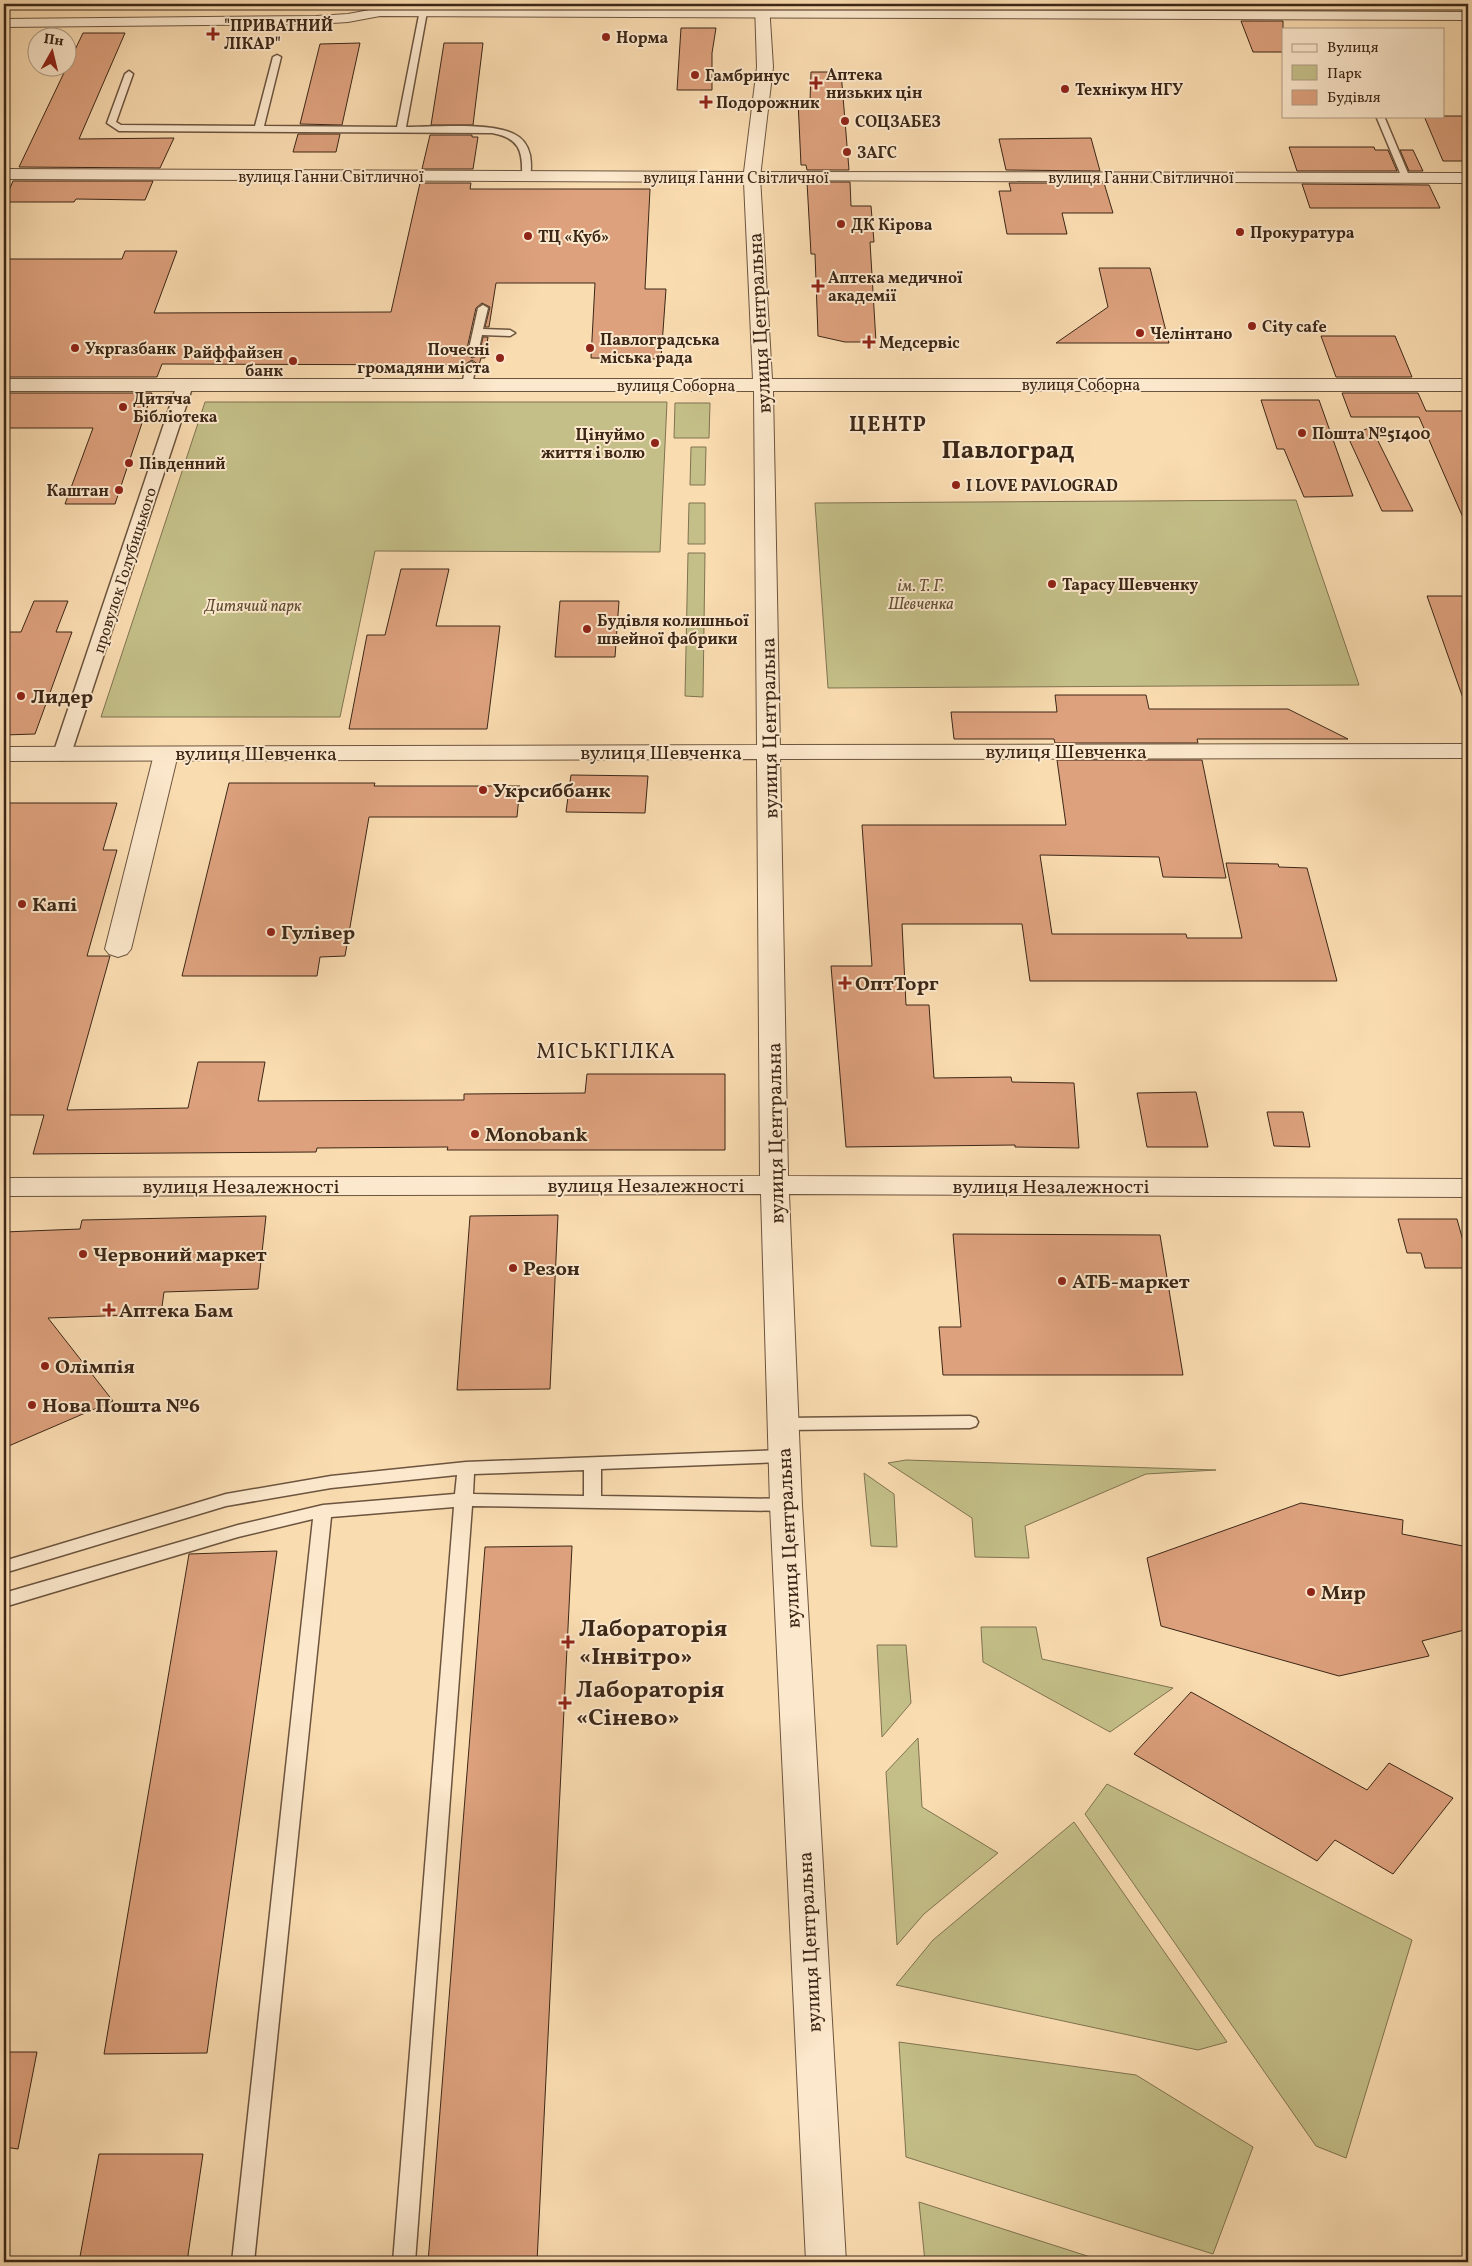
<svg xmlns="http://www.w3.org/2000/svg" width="1472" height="2266" viewBox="0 0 1472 2266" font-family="Vollkorn,serif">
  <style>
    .green { fill: #c4bf88; stroke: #807350 }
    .building { fill: #dda17d; stroke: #3c2717 }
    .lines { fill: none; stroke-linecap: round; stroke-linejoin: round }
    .service-casing { stroke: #6c543e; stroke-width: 3 }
    .pedestrian-casing { stroke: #6c543e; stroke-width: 3 }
    .minor-casing { stroke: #6c543e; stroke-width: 2 }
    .tertiary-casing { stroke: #6c543e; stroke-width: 2 }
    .service { fill: #fce8cc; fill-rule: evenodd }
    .pedestrian { fill: #fce8cc; fill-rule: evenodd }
    .minor { fill: #fce8cc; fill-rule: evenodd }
    .tertiary { fill: #fce8cc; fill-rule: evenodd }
    .poi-dot { fill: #8f2418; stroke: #fce8cc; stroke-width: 2 }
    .labels { text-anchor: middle; stroke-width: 4; stroke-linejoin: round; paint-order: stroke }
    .far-poi-label { font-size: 16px; font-weight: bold; fill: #3c2717; stroke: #fce8cc; text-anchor: start }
    .far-street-label { font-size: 16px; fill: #3c2717; stroke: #fce8cc }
    .far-park-label { font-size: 16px; font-style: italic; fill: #5e4d33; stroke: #fce8cc }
    .street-label { font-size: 20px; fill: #3c2717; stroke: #fce8cc }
    .poi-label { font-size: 20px; font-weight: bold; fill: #3c2717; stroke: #fce8cc; text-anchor: start }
    .far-district-label { font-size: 21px; font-weight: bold; letter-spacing: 1px; fill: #3c2717; stroke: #fce8cc }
    .neighbourhood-label { font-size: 21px; letter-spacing: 1px; fill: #3c2717; stroke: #fce8cc }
    .near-poi-label { font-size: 24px; font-weight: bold; fill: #3c2717; stroke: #fce8cc; text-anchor: start }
    .far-town-label { font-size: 25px; font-weight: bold; fill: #3c2717; stroke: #fce8cc }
  </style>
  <rect width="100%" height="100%" fill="#fadcb1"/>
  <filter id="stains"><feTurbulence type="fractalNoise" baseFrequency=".004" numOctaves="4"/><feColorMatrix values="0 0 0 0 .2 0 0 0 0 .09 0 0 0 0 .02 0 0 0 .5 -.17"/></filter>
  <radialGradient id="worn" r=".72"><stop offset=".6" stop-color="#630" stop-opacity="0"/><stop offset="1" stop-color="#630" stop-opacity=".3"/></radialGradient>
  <g class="green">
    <path d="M205,402h462l-7,150 -285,-1 -35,166h-239z"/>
    <path d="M675,403h35l-1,35h-35z"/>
    <path d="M691,447h15l-1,38h-15z"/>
    <path d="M1296,500l63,185 -531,3 -13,-185z"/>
    <path d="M689,503h16v41h-17z"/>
    <path d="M688,553h17l-2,144 -18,-1z"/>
    <path d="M906,1460l310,10 -70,4 -121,52 4,32 -54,-1 -3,-39 -84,-55z"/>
    <path d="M864,1473l30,21 3,53 -26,-1z"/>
    <path d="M981,1627h55l6,32 131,29 -63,44 -127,-70z"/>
    <path d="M877,1645h29l5,58 -29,34z"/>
    <path d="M918,1738l4,69 76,46 -74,61 -27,31 -11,-173z"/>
    <path d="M1107,1784l305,156 -66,218 -30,-12 -231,-332z"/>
    <path d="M1074,1822l153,220 -29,8 -302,-65 37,-45z"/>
    <path d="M899,2042l237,33 117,72 -40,107 -307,-97z"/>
    <path d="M919,2202l187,60h-181z"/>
  </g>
  <g class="building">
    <path d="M1234,4h49v5h-47z"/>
    <path d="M1241,21h42v31h-30z"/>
    <path d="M681,28h35l-4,25v37h-35z"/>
    <path d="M83,33h42l-46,106 95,-1 -14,30 -141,-1z"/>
    <path d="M360,43l-18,82 -42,-1 20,-80z"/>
    <path d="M444,43h39l-10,82h-42z"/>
    <path d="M811,72h30l8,98h-42l-1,-5h-5l-3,-64h12z"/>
    <path d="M1424,116h44v45h-25z"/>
    <path d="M298,134h42l-4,18h-43z"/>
    <path d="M430,135h42v2h6l-5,32h-51z"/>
    <path d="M1091,138l9,33 -94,-1 -7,-31z"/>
    <path d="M1289,147h85l1,3h13l9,21h-100z"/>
    <path d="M1400,150h13l10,21h-14z"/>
    <path d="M13,181h140l-8,19 -69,-1 -2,3h-70z"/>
    <path d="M807,182h43l1,24h20l3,36h-4l6,100h-31l-27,-6 -3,-82h-4z"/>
    <path d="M420,183h51l-1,6h180l-5,100h21l-5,70 -70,-1 4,-75h-99l-7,44h-4l5,-20 -8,-4 -6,5 -10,45 6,5 7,-3 4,-18h5l-3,21h-4l-2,7 -7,-5 -8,5 -302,-1 -5,13h-153v-118h118l3,-8h52l-23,62 237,-1z"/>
    <path d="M1009,183h95l9,30h-51l5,21h-60l-8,-43h12z"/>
    <path d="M1302,184l127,1 11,23h-130z"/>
    <path d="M1099,268h51l19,75h-113l52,-36z"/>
    <path d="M1321,336h74l17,41h-76z"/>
    <path d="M4,393h148l-37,111h-50l28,-76h-89z"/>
    <path d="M1342,393h76l8,18h42v118l-49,-112h-68z"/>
    <path d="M1261,400h58l34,96 -49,1 -20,-48h-7z"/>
    <path d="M1371,427l42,84h-31l-34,-74z"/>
    <path d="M401,569h48l-13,57h64l-13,103h-138l18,-94h18z"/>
    <path d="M1427,596h41v104l-4,1z"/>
    <path d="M34,601h34l-12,31h16l-37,102 -31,1v-103h17z"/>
    <path d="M560,601h59l-4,56h-60z"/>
    <path d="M1055,695h91l3,14h139l60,30h-151l1,4h-143l-1,-4h-100l-3,-27h106z"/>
    <path d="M1057,760h145l24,118 -63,-1 -4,-20 -119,-2 12,79h134l1,4h55l-16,-75 52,1 1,3 28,1 30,113h-307l-8,-57h-120l4,81h23l5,73 77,-1 1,5 62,1 5,65 -64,-1v-2l-169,2 -15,-181h41l-10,-141h204z"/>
    <path d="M571,775l77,1 -3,37 -79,-1z"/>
    <path d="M229,783h146l-1,3h146l-3,31h-148l-24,139 -25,1 -3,19h-135z"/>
    <path d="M4,803h113l-14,47h14l-30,106h23l-43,154 121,-2 10,-46h67l-7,39 206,-1v-6l121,-1 2,-19h138v76h-278l1,-3 -131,1 -1,4 -283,2 11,-39h-40z"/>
    <path d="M1196,1092l12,55h-61l-10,-54z"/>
    <path d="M1267,1112h36l7,35 -36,-1z"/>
    <path d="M558,1215l-8,174 -93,1 13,-174z"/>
    <path d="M266,1216l-8,73 -94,3 -3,22 -113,4 65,83 -109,47v-216l76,-3 2,-9z"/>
    <path d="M1398,1219h59l11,40v9h-43l-4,-15h-14z"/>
    <path d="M953,1234l207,1 23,140h-240l-4,-48h22z"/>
    <path d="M1301,1503l102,17 -1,14 66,13v82l-46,12 7,15 -90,20 -178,-50 -14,-68z"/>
    <path d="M572,1546l-35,716h-109l57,-715z"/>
    <path d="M277,1551l-70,502 -103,1 85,-500z"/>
    <path d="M1191,1692l176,98 22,-27 64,35 -60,76 -58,-34 -18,21 -183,-107z"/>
    <path d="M4,2052h33l-19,97 -14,-2z"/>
    <path d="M99,2154h104l-16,108h-108z"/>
  </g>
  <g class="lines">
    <g class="service-casing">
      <g id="service">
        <path d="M377,4h8l-2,10 -7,-2z"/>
        <path d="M420,10l7,2 -21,115c27,0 85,-5 108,7 9,4 14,12 16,21 1,7 2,16 -1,23l-7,-2c1,-26 -3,-38 -30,-43l-373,-2 -12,-8 18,-49 4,-3 4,3 -17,48 5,3 134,1 18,-69 4,-2 4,2 -17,69 133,1z"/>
        <path d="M1376,116h8l26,62 -1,2 -7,-2z"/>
        <path d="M483,305l5,3 -5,21 27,1 5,3 -5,3 -28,-1 -4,18 -5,3 -5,-3 10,-45z"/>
        <path d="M471,362l5,3 -4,20 -5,3 -5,-3 4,-20z"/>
        <path d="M970,1416l6,2 2,4 -2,4 -6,2 -187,2 -6,-2 -2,-4 2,-4 6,-2z"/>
        <path d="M784,1450l6,2 3,4 -3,4 -6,2 -183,7v27l185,3 6,2 3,4 -3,4 -6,2 -314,-5 -57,756h-22l61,-755 -123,10 -77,745h-22l81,-743 -75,18 -234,70v-14l234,-68 85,-20 132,-11 2,-19 -126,13 -105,18 -222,67v-12l222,-67 105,-18 135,-14zM584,1470v26l-111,-2 1,-20z"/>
      </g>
    </g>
    <g class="pedestrian-casing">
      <path id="pedestrian" d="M185,380l5,2 3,3 -122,369 -2,4 -7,2 -7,-2 -2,-4 124,-369 3,-3z"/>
    </g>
    <g class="minor-casing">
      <g id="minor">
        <path d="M380,8l1088,4v8l-1088,-4 -32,6 -32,2 -312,3v-8l312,-3 32,-2z"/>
        <path d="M752,172l716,1v10l-722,-3 -2,-3 2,-3z"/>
        <path d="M1468,744v14l-698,1 -8,-2 -4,-5 4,-5 8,-2z"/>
        <path d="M166,747l8,2 4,5 -47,195 -4,5 -9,3 -9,-3 -4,-5 49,-195 4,-5z"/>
      </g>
    </g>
    <g class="tertiary-casing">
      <path id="tertiary" d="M755,4h14l4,63 -13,110 12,202h696v12h-695l7,358 2,3 -2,2 8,422 680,3v18l-679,-3 13,311 44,757h-40l-36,-757 -9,-311 -757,2v-18l756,-2 -3,-417 -753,2v-14l753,-2 -3,-354h-750v-12h749l-9,-197 -740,-3v-10l740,3 13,-105z"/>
    </g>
    <use href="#service" class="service"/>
    <use href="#pedestrian" class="pedestrian"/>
    <use href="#minor" class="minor"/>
    <use href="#tertiary" class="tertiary"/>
  </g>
  <g class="poi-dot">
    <path d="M210.5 26.5h5v5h5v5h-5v5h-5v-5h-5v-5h5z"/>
    <circle cx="606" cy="37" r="5"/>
    <circle cx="695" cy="75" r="5"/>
    <path d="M813.5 75.5h5v5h5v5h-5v5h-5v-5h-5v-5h5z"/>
    <circle cx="1065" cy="89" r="5"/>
    <path d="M703.5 94.5h5v5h5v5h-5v5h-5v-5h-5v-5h5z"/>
    <circle cx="845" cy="121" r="5"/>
    <circle cx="847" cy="152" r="5"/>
    <circle cx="841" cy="224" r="5"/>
    <circle cx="1240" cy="232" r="5"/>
    <circle cx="528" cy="236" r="5"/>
    <path d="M815.5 278.5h5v5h5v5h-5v5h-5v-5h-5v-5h5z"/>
    <circle cx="1252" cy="326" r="5"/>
    <circle cx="1140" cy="333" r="5"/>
    <path d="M866.5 334.5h5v5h5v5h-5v5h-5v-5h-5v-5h5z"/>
    <circle cx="75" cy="348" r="5"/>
    <circle cx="590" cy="348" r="5"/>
    <circle cx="500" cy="358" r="5"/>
    <circle cx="293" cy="361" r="5"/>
    <circle cx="123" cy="407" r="5"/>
    <circle cx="1302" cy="433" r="5"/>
    <circle cx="655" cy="443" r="5"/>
    <circle cx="129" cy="463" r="5"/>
    <circle cx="956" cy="485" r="5"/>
    <circle cx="119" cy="490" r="5"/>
    <circle cx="1052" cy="584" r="5"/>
    <circle cx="587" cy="629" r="5"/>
    <circle cx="21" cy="696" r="5"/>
    <circle cx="483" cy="790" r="5"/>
    <circle cx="22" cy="904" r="5"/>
    <circle cx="271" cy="932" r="5"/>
    <path d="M842.5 975.5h5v5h5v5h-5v5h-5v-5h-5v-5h5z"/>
    <circle cx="475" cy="1134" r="5"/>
    <circle cx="83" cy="1254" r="5"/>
    <circle cx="513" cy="1268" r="5"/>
    <circle cx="1062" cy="1281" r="5"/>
    <path d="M106.5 1302.5h5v5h5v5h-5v5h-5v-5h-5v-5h5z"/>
    <circle cx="45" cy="1366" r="5"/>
    <circle cx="32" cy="1405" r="5"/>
    <circle cx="1311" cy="1592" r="5"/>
    <path d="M565.5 1634.5h5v5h5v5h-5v5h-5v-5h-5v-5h5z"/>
    <path d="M562.5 1695.5h5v5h5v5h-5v5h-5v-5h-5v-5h5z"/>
  </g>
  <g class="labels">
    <g class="far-poi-label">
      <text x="224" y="31">"ПРИВАТНИЙ<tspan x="224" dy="18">ЛІКАР"</tspan></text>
      <text x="616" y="43">Норма</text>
      <text x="826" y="80">Аптека<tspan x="826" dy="18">низьких цін</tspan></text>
      <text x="705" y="81">Гамбринус</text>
      <text x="1075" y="95">Технікум НГУ</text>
      <text x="716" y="108">Подорожник</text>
      <text x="855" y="127">СОЦЗАБЕЗ</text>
      <text x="857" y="158">ЗАГС</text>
      <text x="851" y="230">ДК Кірова</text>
      <text x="1250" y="238">Прокуратура</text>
      <text x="538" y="242">ТЦ «Куб»</text>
      <text x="828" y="283">Аптека медичної<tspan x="828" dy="18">академії</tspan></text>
      <text x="1262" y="332">City cafe</text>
      <text x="1150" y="339">Челінтано</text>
      <text x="600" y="345">Павлоградська<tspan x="600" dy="18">міська рада</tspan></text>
      <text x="879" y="348">Медсервіс</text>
      <text x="85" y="354">Укргазбанк</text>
      <text x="490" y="355" text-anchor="end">Почесні<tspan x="490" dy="18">громадяни міста</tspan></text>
      <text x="283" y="358" text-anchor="end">Райффайзен<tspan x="283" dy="18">банк</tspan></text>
      <text x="133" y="404">Дитяча<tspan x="133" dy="18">Бiблiотека</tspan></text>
      <text x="1312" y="439">Пошта №51400</text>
      <text x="645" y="440" text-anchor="end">Цінуймо<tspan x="645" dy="18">життя і волю</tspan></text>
      <text x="139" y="469">Пiвденний</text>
      <text x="966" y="491">I LOVE PAVLOGRAD</text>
      <text x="109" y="496" text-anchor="end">Каштан</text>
      <text x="1062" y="590">Тарасу Шевченку</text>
      <text x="597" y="626">Будівля колишньої<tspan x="597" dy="18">швейної фабрики</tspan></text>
    </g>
    <g class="far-street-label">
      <text x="331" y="182">вулиця Ганни Світличної</text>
      <text x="736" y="183">вулиця Ганни Світличної</text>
      <text x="1141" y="183">вулиця Ганни Світличної</text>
      <text x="1081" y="390">вулиця Соборна</text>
      <text x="676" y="391">вулиця Соборна</text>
      <text transform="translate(124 570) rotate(-72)" y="6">провулок Голубицького</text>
    </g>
    <g class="far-park-label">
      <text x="921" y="591">ім. Т. Г.<tspan x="921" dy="18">Шевченка</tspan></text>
      <text x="253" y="611">Дитячий парк</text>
    </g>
    <g class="street-label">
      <text transform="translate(759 323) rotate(-93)" y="7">вулиця Центральна</text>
      <text transform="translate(769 728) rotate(-91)" y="7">вулиця Центральна</text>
      <text x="1066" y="758">вулиця Шевченка</text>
      <text x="661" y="759">вулиця Шевченка</text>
      <text x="256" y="760">вулиця Шевченка</text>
      <text transform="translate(775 1133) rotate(-91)" y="7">вулиця Центральна</text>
      <text x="646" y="1192">вулиця Незалежності</text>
      <text x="241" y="1193">вулиця Незалежності</text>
      <text x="1051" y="1193">вулиця Незалежності</text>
      <text transform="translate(788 1538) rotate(-93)" y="7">вулиця Центральна</text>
      <text transform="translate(809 1942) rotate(-93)" y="7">вулиця Центральна</text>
    </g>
    <g class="poi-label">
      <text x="31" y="703">Лидер</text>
      <text x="493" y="797">Укрсиббанк</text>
      <text x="32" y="911">Капі</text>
      <text x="281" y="939">Гулівер</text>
      <text x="855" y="990">ОптТорг</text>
      <text x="485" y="1141">Monobank</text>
      <text x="93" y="1261">Червоний маркет</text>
      <text x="523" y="1275">Резон</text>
      <text x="1072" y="1288">АТБ-маркет</text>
      <text x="119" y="1317">Аптека Бам</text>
      <text x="55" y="1373">Олімпія</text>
      <text x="42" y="1412">Нова Пошта №6</text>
      <text x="1321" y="1599">Мир</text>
    </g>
    <g class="far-district-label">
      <text x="888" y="431">ЦЕНТР</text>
    </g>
    <g class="neighbourhood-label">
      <text x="606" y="1058">МІСЬКГІЛКА</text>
    </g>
    <g class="near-poi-label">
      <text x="579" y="1636">Лабораторія<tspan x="579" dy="28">«Інвітро»</tspan></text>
      <text x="576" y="1697">Лабораторія<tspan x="576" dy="28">«Сінево»</tspan></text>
    </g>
    <g class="far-town-label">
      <text x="1008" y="458">Павлоград</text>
    </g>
  </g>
  <rect width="1472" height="2266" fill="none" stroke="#fadcb1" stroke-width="20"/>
  <rect x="5" y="5" width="1462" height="2256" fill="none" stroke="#3c2717" stroke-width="2.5"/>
  <rect x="10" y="10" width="1452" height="2246" fill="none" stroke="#3c2717"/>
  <rect x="1282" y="28" width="162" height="90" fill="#fce8cc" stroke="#af9b84"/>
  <rect x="1292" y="44" width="25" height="8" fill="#fce8cc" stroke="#af9b84"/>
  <text x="1327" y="52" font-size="15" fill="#3c2717">Вулиця</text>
  <rect x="1292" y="65" width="25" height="15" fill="#c4bf88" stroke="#af9b84"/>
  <text x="1327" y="78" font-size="15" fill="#3c2717">Парк</text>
  <rect x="1292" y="90" width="25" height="15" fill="#dda17d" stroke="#af9b84"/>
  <text x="1327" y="102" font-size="15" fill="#3c2717">Будівля</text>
  <g transform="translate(52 52) rotate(8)"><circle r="24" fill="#fce8cc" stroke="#af9b84"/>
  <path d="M0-4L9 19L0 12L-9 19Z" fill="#8f2418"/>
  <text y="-8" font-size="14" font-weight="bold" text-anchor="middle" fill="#3c2717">Пн</text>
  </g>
  <rect width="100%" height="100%" filter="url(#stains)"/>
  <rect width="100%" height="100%" fill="url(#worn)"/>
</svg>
